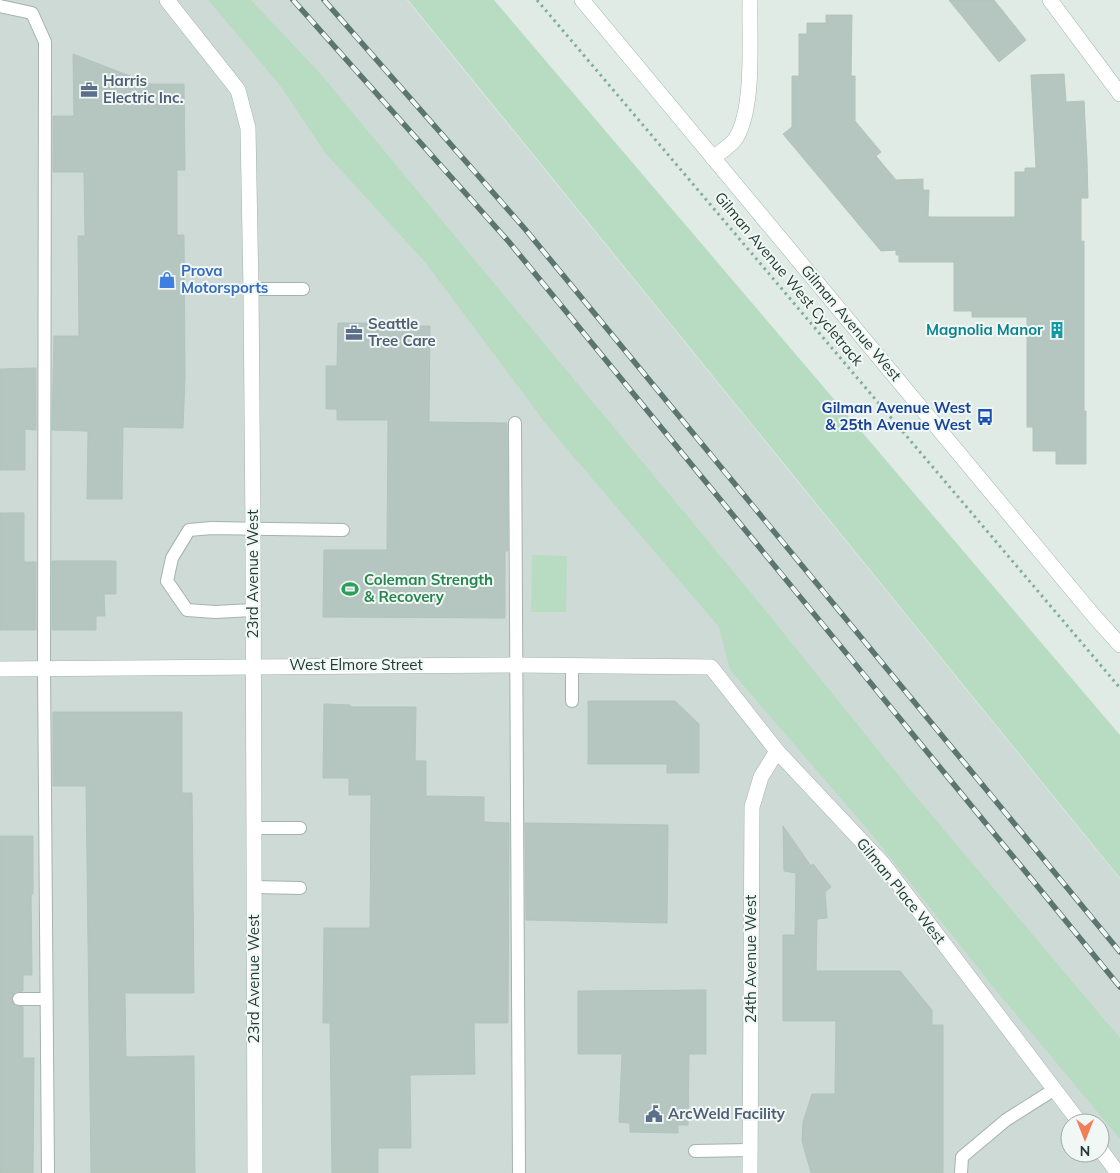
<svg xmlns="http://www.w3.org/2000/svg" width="1120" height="1173" viewBox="0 0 1120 1173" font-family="Mulish,sans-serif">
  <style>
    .built { fill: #cedad5; fill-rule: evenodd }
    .green { fill: #b8dcc2 }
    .building { fill: #b5c5bf; stroke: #b2c4bd }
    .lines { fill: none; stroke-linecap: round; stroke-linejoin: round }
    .service-casing { stroke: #a3b3ad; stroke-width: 14 }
    .minor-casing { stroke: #a3b3ad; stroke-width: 16 }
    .secondary-casing { stroke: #9fb6ae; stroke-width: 16 }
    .path { stroke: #80aea0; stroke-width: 3; stroke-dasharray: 2.5 4; stroke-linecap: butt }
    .service { stroke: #fff; stroke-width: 12 }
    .minor { stroke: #fff; stroke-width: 15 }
    .secondary { stroke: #fff; stroke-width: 15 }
    .rail-casing { stroke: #5b766f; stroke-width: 5.5 }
    .rail { stroke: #f0f7f4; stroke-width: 4; stroke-dasharray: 11; stroke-linecap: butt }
    .labels { text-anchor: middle; stroke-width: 4; stroke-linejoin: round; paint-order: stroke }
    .service-label { font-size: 15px; font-weight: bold; fill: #4e5e75; stroke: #f0f7f4; text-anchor: start }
    .shop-label { font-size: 15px; font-weight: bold; fill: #366cbe; stroke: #f0f7f4; text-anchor: start }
    .street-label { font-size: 15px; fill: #213b34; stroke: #f0f7f4 }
    .culture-label { font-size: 15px; font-weight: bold; fill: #0d838f; stroke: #f0f7f4; text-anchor: end }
    .transit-label { font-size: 15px; font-weight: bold; fill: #164399; stroke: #f0f7f4; text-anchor: end }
    .leisure-label { font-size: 15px; font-weight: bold; fill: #27864d; stroke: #f0f7f4; text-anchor: start }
  </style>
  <rect width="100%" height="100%" fill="#e0ebe6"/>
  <path class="built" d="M0,0h407l713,879v294h-1120zM1070,1123h30v30h-30z"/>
  <g class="green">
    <path d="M208,0h43l67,71 439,529 150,186 213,252v101l-126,-151 -125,-157 -139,-161 -11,-43 -170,-199 -124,-166 -99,-108 -47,-70z"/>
    <path d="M408,0h86l626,735v143z"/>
    <path d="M532,555l35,1 -1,56h-35z"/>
  </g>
  <g class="building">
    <path d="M949,0h45l32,40 -27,22z"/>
    <path d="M826,15h26l-1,61h4v45l26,31 -5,4 20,24 27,-1v11h6l-1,27h87v-45h10v-4h11l-5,-93 33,-1 2,28 18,-1 3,59 1,38h-7v43h3v170h2v53h-30v-13h-23v-24h-6v-110h-55v-6h-18v-49h-55v-7h-3v-5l-15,1 -98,-117 9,-7v-51h7v-42h8v-11h19z"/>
    <path d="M73,54l78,30h33l1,86h-8v65h7l1,141 -2,52 -60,-1 -1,72h-35l1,-68 -36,-1 2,-94h25l-1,-100h7l-1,-64h-31v-56h21z"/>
    <path d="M338,323h42v3h50l-1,96 78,1 1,128h-3v67l-182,-1 1,-67h63l1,-130h-51v-11h-11v-43h11z"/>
    <path d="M36,368v62l-11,-1v41h-25v-101z"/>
    <path d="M0,513h24v49h12v68h-36z"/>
    <path d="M52,561h64v33h-12l1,22h-9v14h-44z"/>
    <path d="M588,701h87l24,23v49h-32v-9h-79z"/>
    <path d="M324,704l26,1v2h66l-1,54h11v35l58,1v25l25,1 -1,200h-34l1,51 -65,1 1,73h-33v25h-46l-2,-150h-7l1,-95h46l1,-133h-22v-17h-26z"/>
    <path d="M53,712h129v81h10l2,200h-69l1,64 68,-1 1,117h-104l-5,-387h-33z"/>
    <path d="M525,823l143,2 -1,98 -141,-3z"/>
    <path d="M783,826l28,40 2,-2 18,23 -6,5 2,26 -10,1 -1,52h84l32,39v15h11v148h-132l-9,-32 1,-19 9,-28h23l1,-73h-53v-86h12l1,-62 -12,-2z"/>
    <path d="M0,836h33v58h-2l1,81h-9v16l-8,1 -4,7 4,7 8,1v51h11l-1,115h-33z"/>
    <path d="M706,990v64h-17l-1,71h-10v8l-48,-1v-9l-11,-1 3,-68h-44v-63z"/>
  </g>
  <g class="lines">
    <g class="service-casing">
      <g id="service">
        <path d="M0,6l32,7 13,29 -1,626 4,505"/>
        <path d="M251,289h52"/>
        <path d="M515,423l4,750"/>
        <path d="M253,610l-38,2 -28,-2 -20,-29 5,-23 17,-28 23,-2 131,2"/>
        <path d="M572,665v36"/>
        <path d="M254,828h46"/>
        <path d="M254,887l46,1"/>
        <path d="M19,999h27"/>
        <path d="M695,1151l55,-1"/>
        <path d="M961,1173l1,-16 44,-37 49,-31"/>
      </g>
    </g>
    <g class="minor-casing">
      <g id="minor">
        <path d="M167,0l71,90 10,38 3,161 2,240 2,644"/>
        <path d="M1050,0l70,94"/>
        <path d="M713,158c7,-6 19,-13 23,-20 19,-31 13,-101 14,-138"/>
        <path d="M0,669l516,-4 195,2 66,84 107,114 196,258"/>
        <path d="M1100,1149l18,24"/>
        <path d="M750,1173l2,-366 9,-30 16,-26"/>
      </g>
    </g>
    <g class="secondary-casing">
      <path id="secondary" d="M582,0l512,616 26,29"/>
    </g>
    <path class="path" d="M537,0l583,688"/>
    <use href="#service" class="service"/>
    <use href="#minor" class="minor"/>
    <use href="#secondary" class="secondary"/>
    <g class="rail-casing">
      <g id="rail">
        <path d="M293,0l216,242 611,745"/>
        <path d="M324,0l201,229 595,723"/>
      </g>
    </g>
    <use href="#rail" class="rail"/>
  </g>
  <defs>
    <g id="office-bare" transform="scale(1.35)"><path d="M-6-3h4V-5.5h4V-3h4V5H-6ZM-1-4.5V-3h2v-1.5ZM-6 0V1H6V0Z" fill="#5c6f8a" stroke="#f0f7f4" stroke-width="2.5" paint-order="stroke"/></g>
    <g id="shop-bare" transform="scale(1.35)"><path d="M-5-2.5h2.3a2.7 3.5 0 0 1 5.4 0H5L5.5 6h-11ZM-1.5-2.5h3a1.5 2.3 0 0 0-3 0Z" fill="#3f7fe0" stroke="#f0f7f4" stroke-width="2.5" paint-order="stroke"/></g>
    <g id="building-bare" transform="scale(1.35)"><path d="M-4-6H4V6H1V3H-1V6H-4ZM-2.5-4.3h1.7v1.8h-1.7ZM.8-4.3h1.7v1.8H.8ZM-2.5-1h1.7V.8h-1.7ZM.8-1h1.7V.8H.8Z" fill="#0f9aa8" stroke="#f0f7f4" stroke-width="2.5" paint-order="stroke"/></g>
    <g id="bus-bare" transform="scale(1.35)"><path d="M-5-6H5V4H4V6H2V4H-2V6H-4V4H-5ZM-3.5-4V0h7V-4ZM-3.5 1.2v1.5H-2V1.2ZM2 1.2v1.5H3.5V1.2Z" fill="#1a4fb4" stroke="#f0f7f4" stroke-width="2.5" paint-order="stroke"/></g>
    <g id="stadium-bare" transform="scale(1.35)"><path d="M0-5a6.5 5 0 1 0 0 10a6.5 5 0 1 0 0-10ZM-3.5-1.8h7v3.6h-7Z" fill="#2e9e5b" stroke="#f0f7f4" stroke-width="2.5" paint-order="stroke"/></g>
    <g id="civic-bare" transform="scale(1.35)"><path d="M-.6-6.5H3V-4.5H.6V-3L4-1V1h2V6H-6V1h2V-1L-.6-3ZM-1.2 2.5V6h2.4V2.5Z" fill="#5c6f8a" stroke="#f0f7f4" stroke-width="2.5" paint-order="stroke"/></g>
  </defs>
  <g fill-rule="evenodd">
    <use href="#office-bare" x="89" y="90"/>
    <use href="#shop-bare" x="167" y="280"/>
    <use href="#building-bare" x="1057" y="330"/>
    <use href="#office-bare" x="354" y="333"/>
    <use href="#bus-bare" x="985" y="417"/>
    <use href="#stadium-bare" x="350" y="589"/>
    <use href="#civic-bare" x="654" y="1114"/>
  </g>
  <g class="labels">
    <g class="service-label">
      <text x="103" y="86">Harris<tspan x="103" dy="17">Electric Inc.</tspan></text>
      <text x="368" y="329">Seattle<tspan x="368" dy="17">Tree Care</tspan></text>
      <text x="668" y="1119">ArcWeld Facility</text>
    </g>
    <g class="shop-label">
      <text x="181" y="276">Prova<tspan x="181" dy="17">Motorsports</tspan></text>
    </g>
    <g class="street-label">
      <text transform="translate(789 279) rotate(50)" y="5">Gilman Avenue West Cycletrack</text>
      <text transform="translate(851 323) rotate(50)" y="5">Gilman Avenue West</text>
      <text transform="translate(253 574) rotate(-90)" y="5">23rd Avenue West</text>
      <text x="356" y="670">West Elmore Street</text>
      <text transform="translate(901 891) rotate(51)" y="5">Gilman Place West</text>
      <text transform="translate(751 959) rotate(-90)" y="5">24th Avenue West</text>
      <text transform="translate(254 979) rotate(-90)" y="5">23rd Avenue West</text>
    </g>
    <g class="culture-label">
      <text x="1043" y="335">Magnolia Manor</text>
    </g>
    <g class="transit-label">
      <text x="971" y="413">Gilman Avenue West<tspan x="971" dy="17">&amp; 25th Avenue West</tspan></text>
    </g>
    <g class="leisure-label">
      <text x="364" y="585">Coleman Strength<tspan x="364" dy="17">&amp; Recovery</tspan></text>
    </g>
  </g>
  <g transform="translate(1085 1138) rotate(180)"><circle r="24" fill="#f0f7f4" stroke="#9daca7"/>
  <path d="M0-4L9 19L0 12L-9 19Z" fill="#f17e57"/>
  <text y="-8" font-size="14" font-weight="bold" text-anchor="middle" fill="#213b34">N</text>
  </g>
</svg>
